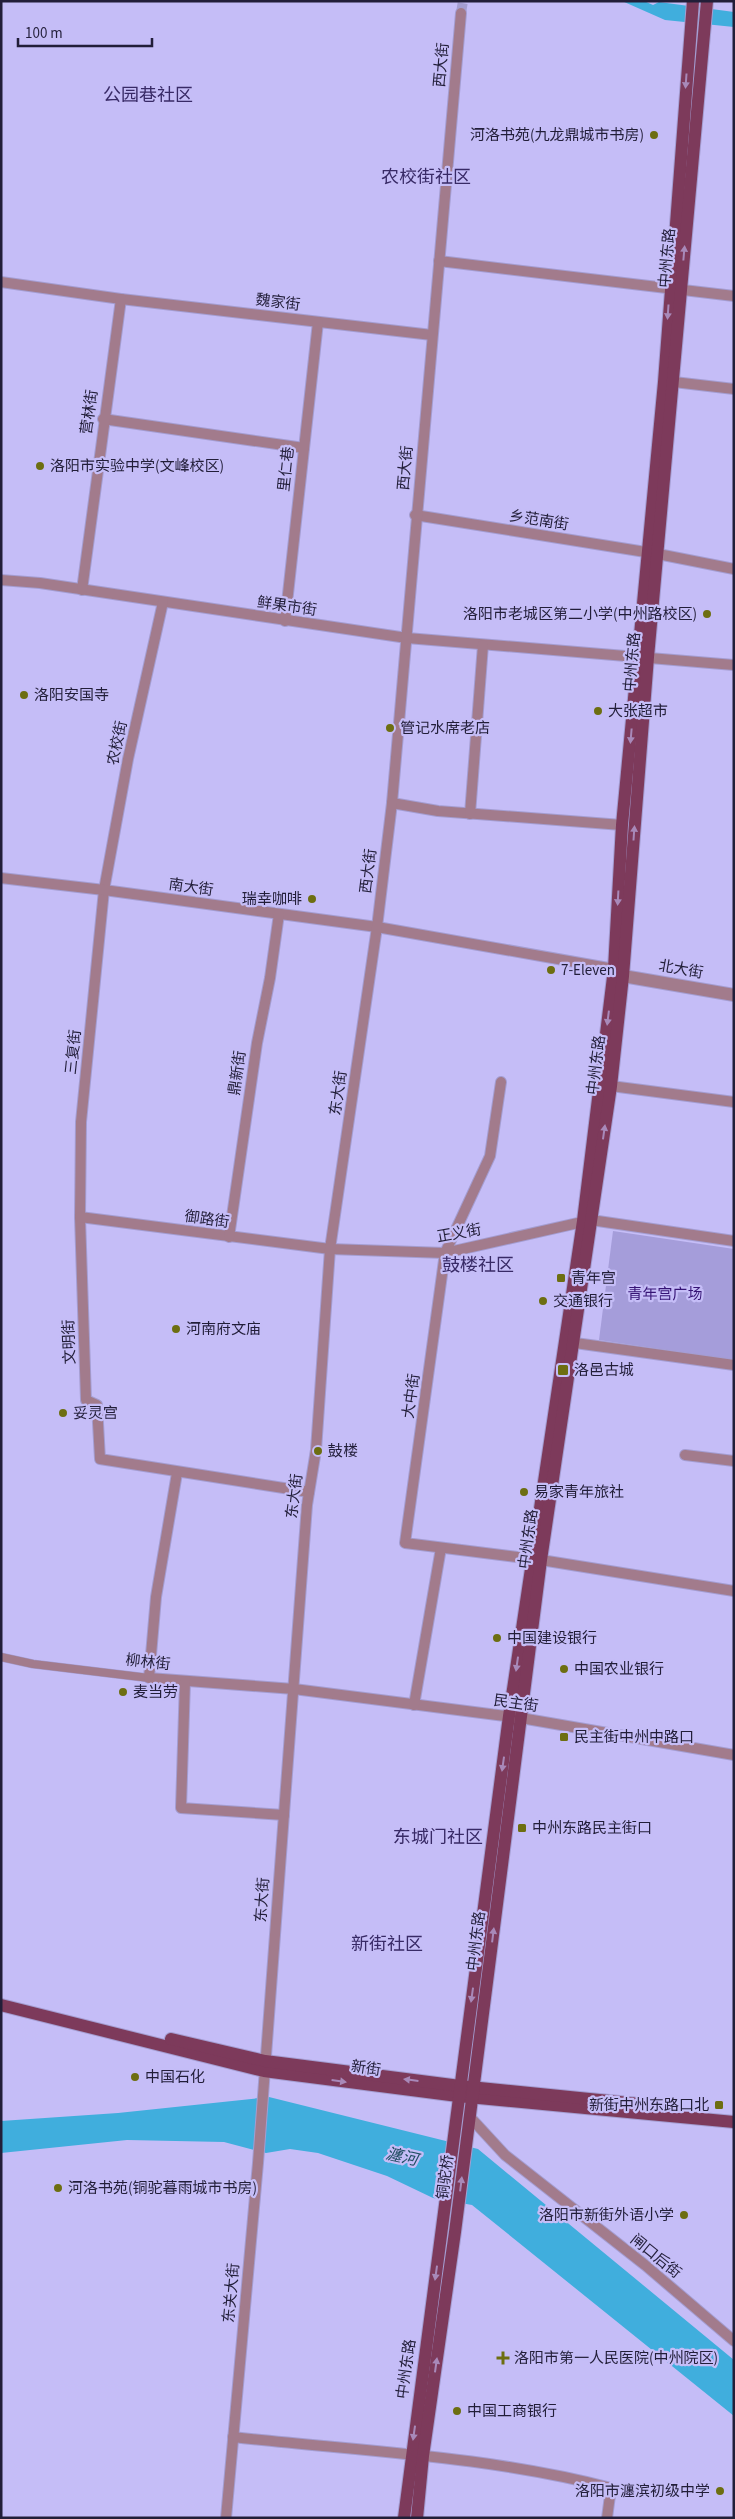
<svg xmlns="http://www.w3.org/2000/svg" width="735" height="2519" viewBox="0 0 735 2519" font-family="'Source Sans 3','Noto Sans SC',sans-serif">
  <style>
    .green { fill: #a59dda }
    .water { fill: #40aedd }
    .lines { fill: none; stroke-linecap: round; stroke-linejoin: round }
    .minor-tunnel { stroke: #a49dd1; stroke-width: 10; stroke-dasharray: 10 5; stroke-linecap: butt }
    .pedestrian-casing { stroke: #a49dd1; stroke-width: 9 }
    .minor-casing { stroke: #a49dd1; stroke-width: 12 }
    .tertiary-casing { stroke: #a49dd1; stroke-width: 14 }
    .primary-casing { stroke: #a49dd1; stroke-width: 14 }
    .pedestrian { stroke: #a27b8c; stroke-width: 8 }
    .minor { stroke: #a27b8c; stroke-width: 10 }
    .tertiary { stroke: #a27b8c; stroke-width: 12 }
    .primary { stroke: #7d3a5b; stroke-width: 12 }
    .oneway { fill: #a889b9 }
    .poi-dot { fill: #6d6e11; stroke: #c5bdf7; stroke-width: 2 }
    .labels { text-anchor: middle; stroke-width: 4.5; stroke-linejoin: round; paint-order: stroke }
    .street-label { font-size: 15px; fill: #221e39; stroke: #c5bdf7 }
    .poi-label { font-size: 15px; fill: #221e39; stroke: #c5bdf7; text-anchor: start }
    .park-label { font-size: 15px; fill: #361475; stroke: #c5bdf7 }
    .water-label { font-size: 16px; font-style: italic; fill: #204d61; stroke: #c5bdf7 }
    .quarter-label { font-size: 18px; fill: #382a66; stroke: #c5bdf7 }
  </style>
  <rect width="100%" height="100%" fill="#c5bdf7"/>
  <path class="green" d="M613,1231l121,18v111l-135,-20z"/>
  <g class="water">
    <path d="M622,1h22l9,4 6,-3 75,10v15l-69,-7z"/>
    <path d="M269,2097l209,52 256,211v56l-262,-211 -39,-7 -46,-22 -69,-23 -28,-4 -24,4 -42,-11 -97,-2 -126,13v-32l117,-8z"/>
  </g>
  <g class="lines">
    <path class="minor-tunnel" d="M461,13l2,-12"/>
    <g class="pedestrian-casing">
      <path id="pedestrian" d="M1,1657l32,7 116,14"/>
    </g>
    <g class="minor-casing">
      <g id="minor">
        <path d="M439,261l295,35"/>
        <path d="M1,282l120,17 311,36"/>
        <path d="M674,382l60,7"/>
        <path d="M103,419l201,29"/>
        <path d="M415,515l243,39 76,15"/>
        <path d="M1,580l39,3 367,55 327,27"/>
        <path d="M82,590l39,-291"/>
        <path d="M163,602l-35,157 -24,131 -23,232 -1,95 6,183 11,5 3,54 209,33"/>
        <path d="M285,621l33,-299"/>
        <path d="M392,803l46,8 184,14"/>
        <path d="M470,814l13,-169"/>
        <path d="M1,878l103,12 273,37 237,42"/>
        <path d="M501,1082l-11,74 -45,97 -40,290 136,17 193,31"/>
        <path d="M611,1086l123,16"/>
        <path d="M80,1217l250,32 115,4 146,-33 143,21"/>
        <path d="M229,1237l28,-194 13,-65 9,-64"/>
        <path d="M568,1342l166,23"/>
        <path d="M685,1455l49,6"/>
        <path d="M177,1473l-21,124 -7,81 145,11 227,29 213,37"/>
        <path d="M185,1681l-4,127 103,7"/>
        <path d="M414,1705l27,-157"/>
        <path d="M469,2116l36,39 140,110 89,76"/>
        <path d="M233,2437c126,14 256,19 378,51l-4,30"/>
        <path d="M226,2518l32,-355 49,-658 9,-55 14,-201 47,-322 15,-124 69,-790"/>
      </g>
    </g>
    <g class="tertiary-casing">
      <path id="tertiary" d="M623,976l111,19"/>
    </g>
    <g class="primary-casing">
      <g id="primary">
        <path d="M1,2005l263,66 194,25 276,26"/>
        <path d="M171,2039l94,22 195,25 199,20"/>
        <path d="M404,2518l105,-802 74,-495 31,-252 8,-144 42,-443 29,-381"/>
        <path d="M417,2518l6,-62 32,-224 86,-672 70,-474 12,-110 25,-319 59,-656"/>
      </g>
    </g>
    <use href="#pedestrian" class="pedestrian"/>
    <use href="#minor" class="minor"/>
    <use href="#tertiary" class="tertiary"/>
    <use href="#primary" class="primary"/>
  </g>
  <defs><path id="oneway-solid" d="M-6-.8H1V-3.2L6.5 0L1 3.2V.8H-6Z" transform="scale(1.25)"/></defs>
  <g class="oneway">
    <use href="#oneway-solid" transform="translate(686 81) rotate(94)"/>
    <use href="#oneway-solid" transform="translate(684 253) rotate(-85)"/>
    <use href="#oneway-solid" transform="translate(668 312) rotate(94)"/>
    <use href="#oneway-solid" transform="translate(631 736) rotate(95)"/>
    <use href="#oneway-solid" transform="translate(634 833) rotate(-86)"/>
    <use href="#oneway-solid" transform="translate(618 898) rotate(93)"/>
    <use href="#oneway-solid" transform="translate(608 1018) rotate(97)"/>
    <use href="#oneway-solid" transform="translate(604 1132) rotate(-82)"/>
    <use href="#oneway-solid" transform="translate(517 1664) rotate(98)"/>
    <use href="#oneway-solid" transform="translate(503 1764) rotate(98)"/>
    <use href="#oneway-solid" transform="translate(493 1935) rotate(-83)"/>
    <use href="#oneway-solid" transform="translate(472 1995) rotate(98)"/>
    <use href="#oneway-solid" transform="translate(411 2080) rotate(-173)"/>
    <use href="#oneway-solid" transform="translate(339 2081) rotate(8)"/>
    <use href="#oneway-solid" transform="translate(461 2184) rotate(-83)"/>
    <use href="#oneway-solid" transform="translate(436 2273) rotate(98)"/>
    <use href="#oneway-solid" transform="translate(436 2365) rotate(-82)"/>
    <use href="#oneway-solid" transform="translate(414 2433) rotate(98)"/>
  </g>
  <g class="poi-dot">
    <circle cx="654" cy="135" r="5"/>
    <circle cx="40" cy="466" r="5"/>
    <circle cx="707" cy="614" r="5"/>
    <circle cx="24" cy="695" r="5"/>
    <circle cx="598" cy="711" r="5"/>
    <circle cx="390" cy="728" r="5"/>
    <circle cx="312" cy="899" r="5"/>
    <circle cx="551" cy="970" r="5"/>
    <rect x="556" y="1273" width="10" height="10" rx="2.5"/>
    <circle cx="543" cy="1301" r="5"/>
    <circle cx="176" cy="1329" r="5"/>
    <rect x="557" y="1364" width="12" height="12" rx="2.5"/>
    <circle cx="63" cy="1413" r="5"/>
    <circle cx="318" cy="1451" r="5"/>
    <circle cx="524" cy="1492" r="5"/>
    <circle cx="497" cy="1638" r="5"/>
    <circle cx="564" cy="1669" r="5"/>
    <circle cx="123" cy="1692" r="5"/>
    <rect x="559" y="1732" width="10" height="10" rx="2.5"/>
    <rect x="517" y="1823" width="10" height="10" rx="2.5"/>
    <circle cx="135" cy="2077" r="5"/>
    <rect x="714" y="2100" width="10" height="10" rx="2.5"/>
    <circle cx="58" cy="2188" r="5"/>
    <circle cx="684" cy="2215" r="5"/>
    <path d="M500.5 2350.5h5v5h5v5h-5v5h-5v-5h-5v-5h5z"/>
    <circle cx="457" cy="2411" r="5"/>
    <circle cx="720" cy="2491" r="5"/>
  </g>
  <g class="labels">
    <g class="street-label">
      <text transform="translate(441 65) rotate(-85)" y="5">西大街</text>
      <text transform="translate(667 258) rotate(-85)" y="5">中州东路</text>
      <text transform="translate(278 302) rotate(7)" y="5">魏家街</text>
      <text transform="translate(89 412) rotate(-82)" y="5">营林街</text>
      <text transform="translate(405 468) rotate(-85)" y="5">西大街</text>
      <text transform="translate(286 469) rotate(-84)" y="5">里仁巷</text>
      <text transform="translate(539 520) rotate(9)" y="5">乡范南街</text>
      <text transform="translate(287 606) rotate(8)" y="5">鲜果市街</text>
      <text transform="translate(632 662) rotate(-85)" y="5">中州东路</text>
      <text transform="translate(117 743) rotate(-78)" y="5">农校街</text>
      <text transform="translate(368 871) rotate(-83)" y="5">西大街</text>
      <text transform="translate(191 887) rotate(8)" y="5">南大街</text>
      <text transform="translate(681 969) rotate(10)" y="5">北大街</text>
      <text transform="translate(73 1052) rotate(-84)" y="5">三复街</text>
      <text transform="translate(596 1065) rotate(-83)" y="5">中州东路</text>
      <text transform="translate(237 1073) rotate(-82)" y="5">鼎新街</text>
      <text transform="translate(338 1093) rotate(-82)" y="5">东大街</text>
      <text transform="translate(207 1219) rotate(8)" y="5">御路街</text>
      <text transform="translate(459 1233) rotate(-10)" y="5">正义街</text>
      <text transform="translate(69 1342) rotate(-92)" y="5">文明街</text>
      <text transform="translate(411 1396) rotate(-82)" y="5">大中街</text>
      <text transform="translate(294 1496) rotate(-83)" y="5">东大街</text>
      <text transform="translate(528 1539) rotate(-82)" y="5">中州东路</text>
      <text transform="translate(148 1662) rotate(6)" y="5">柳林街</text>
      <text transform="translate(516 1703) rotate(8)" y="5">民主街</text>
      <text transform="translate(262 1900) rotate(-86)" y="5">东大街</text>
      <text transform="translate(476 1941) rotate(-83)" y="5">中州东路</text>
      <text transform="translate(366 2068) rotate(8)" y="5">新街</text>
      <text transform="translate(445 2177) rotate(-83)" y="5">铜驼桥</text>
      <text transform="translate(656 2256) rotate(39)" y="5">闸口后街</text>
      <text transform="translate(231 2293) rotate(-85)" y="5">东关大街</text>
      <text transform="translate(406 2369) rotate(-82)" y="5">中州东路</text>
    </g>
    <g class="poi-label">
      <text x="644" y="140" text-anchor="end">河洛书苑(九龙鼎城市书房)</text>
      <text x="50" y="471">洛阳市实验中学(文峰校区)</text>
      <text x="697" y="619" text-anchor="end">洛阳市老城区第二小学(中州路校区)</text>
      <text x="34" y="700">洛阳安国寺</text>
      <text x="608" y="716">大张超市</text>
      <text x="400" y="733">管记水席老店</text>
      <text x="302" y="904" text-anchor="end">瑞幸咖啡</text>
      <text x="561" y="975">7-Eleven</text>
      <text x="571" y="1283">青年宫</text>
      <text x="553" y="1306">交通银行</text>
      <text x="186" y="1334">河南府文庙</text>
      <text x="574" y="1375">洛邑古城</text>
      <text x="73" y="1418">妥灵宫</text>
      <text x="328" y="1456">鼓楼</text>
      <text x="534" y="1497">易家青年旅社</text>
      <text x="507" y="1643">中国建设银行</text>
      <text x="574" y="1674">中国农业银行</text>
      <text x="133" y="1697">麦当劳</text>
      <text x="574" y="1742">民主街中州中路口</text>
      <text x="532" y="1833">中州东路民主街口</text>
      <text x="145" y="2082">中国石化</text>
      <text x="709" y="2110" text-anchor="end">新街中州东路口北</text>
      <text x="68" y="2193">河洛书苑(铜驼暮雨城市书房)</text>
      <text x="674" y="2220" text-anchor="end">洛阳市新街外语小学</text>
      <text x="514" y="2363">洛阳市第一人民医院(中州院区)</text>
      <text x="467" y="2416">中国工商银行</text>
      <text x="710" y="2496" text-anchor="end">洛阳市瀍滨初级中学</text>
    </g>
    <g class="park-label">
      <text x="665" y="1299">青年宫广场</text>
    </g>
    <g class="water-label">
      <text transform="translate(402 2156) rotate(13)" y="6">瀍河</text>
    </g>
    <g class="quarter-label">
      <text x="148" y="101">公园巷社区</text>
      <text x="426" y="183">农校街社区</text>
      <text x="478" y="1271">鼓楼社区</text>
      <text x="438" y="1843">东城门社区</text>
      <text x="387" y="1950">新街社区</text>
    </g>
  </g>
  <rect width="735" height="2519" fill="none" stroke="#221e39" stroke-width="5"/>
  <path d="M18 38v8h134v-8" fill="none" stroke="#221e39" stroke-width="2.5"/>
  <text x="25" y="38" font-size="15" fill="#221e39" stroke="#c5bdf7" stroke-width="4" paint-order="stroke">100 m</text>
</svg>
